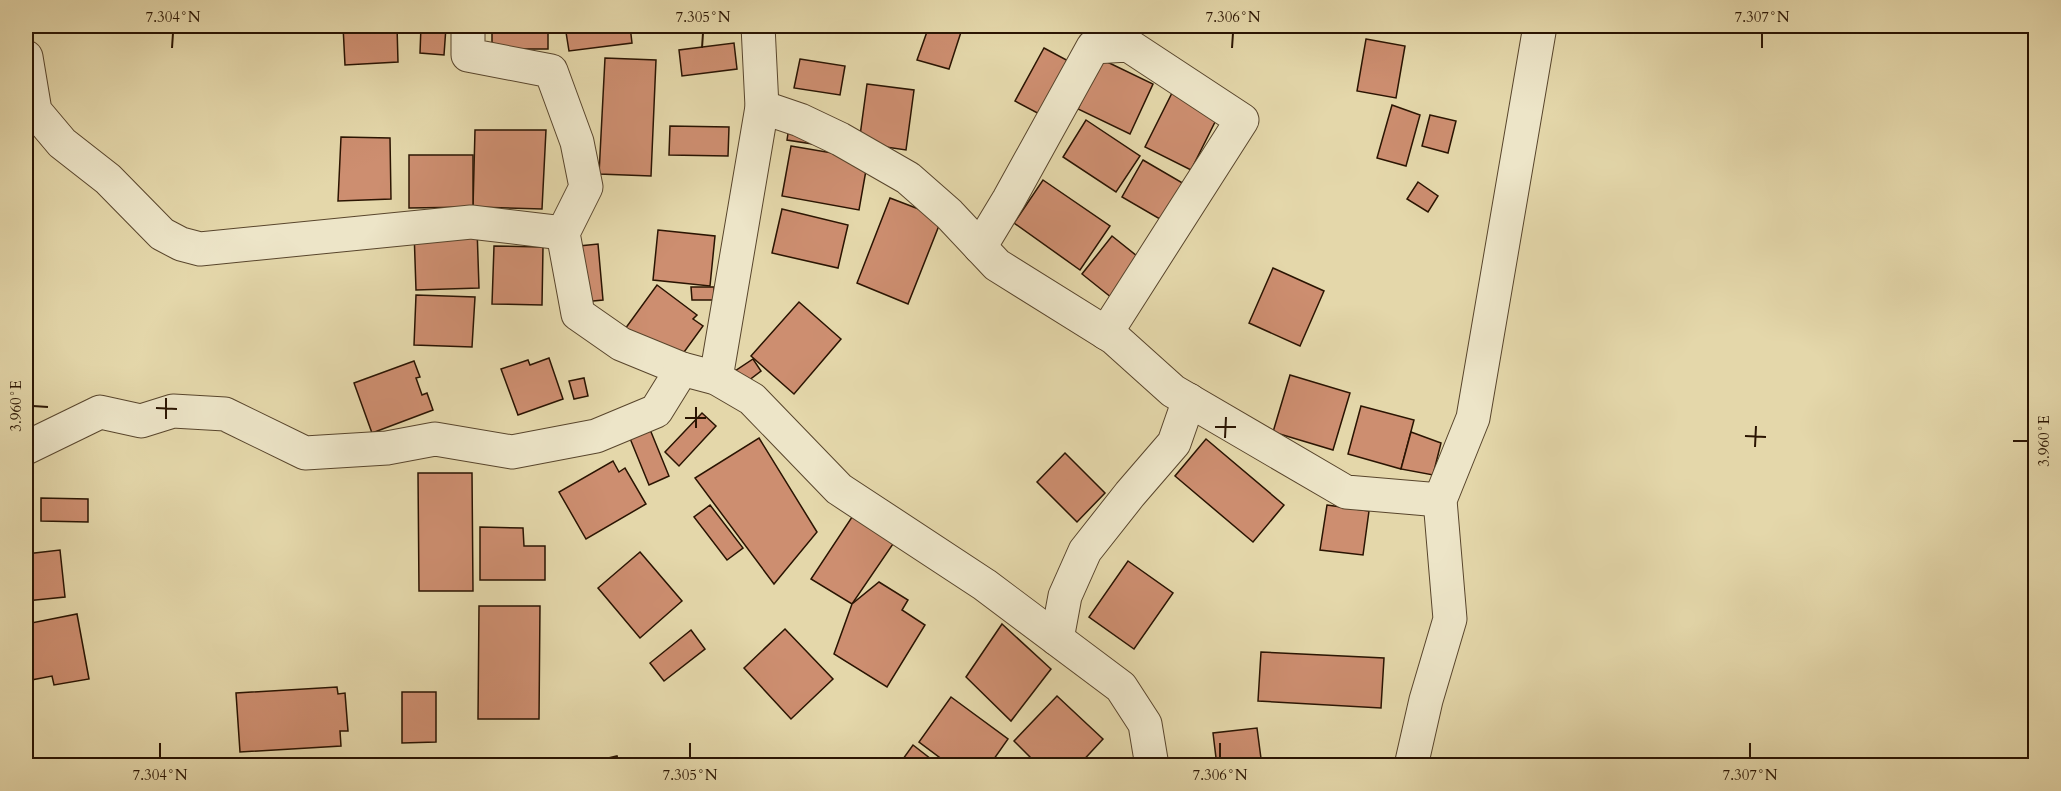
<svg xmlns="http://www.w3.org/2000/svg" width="2061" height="791" viewBox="0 0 2061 791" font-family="Cardo,serif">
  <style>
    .building { fill: #cd8e70; stroke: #2a1402; stroke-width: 1.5 }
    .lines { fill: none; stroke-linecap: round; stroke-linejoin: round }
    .minor-casing { stroke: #58452c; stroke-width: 35 }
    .minor { stroke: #ede5c8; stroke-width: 33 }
    .ticks { fill: none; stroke: #2a1402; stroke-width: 2 }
    .neatline { fill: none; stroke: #2a1402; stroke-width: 2 }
    .ticks-label { font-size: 15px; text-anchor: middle; fill: #2a1402 }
  </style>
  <rect width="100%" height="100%" fill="#e4d7aa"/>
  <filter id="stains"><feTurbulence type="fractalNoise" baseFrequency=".00333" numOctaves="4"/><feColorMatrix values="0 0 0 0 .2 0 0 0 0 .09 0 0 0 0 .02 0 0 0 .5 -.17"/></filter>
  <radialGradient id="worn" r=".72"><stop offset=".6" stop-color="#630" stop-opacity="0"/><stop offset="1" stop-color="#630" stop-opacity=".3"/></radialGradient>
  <g class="building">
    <path d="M343,26h54l1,36 -53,3z"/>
    <path d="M421,26l25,1 -2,28 -24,-2z"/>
    <rect x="492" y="26" width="56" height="23"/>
    <path d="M565,26h65l2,17 -63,8z"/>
    <path d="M929,26h34l-14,43 -32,-9z"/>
    <path d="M1366,39l39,7 -9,52 -39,-7z"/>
    <path d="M734,43l3,26 -55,7 -3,-26z"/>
    <path d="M1044,48l30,16 -29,53 -30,-16z"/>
    <path d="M605,58l51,2 -5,116 -52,-2z"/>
    <path d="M800,59l45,7 -5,29 -46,-7z"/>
    <path d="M1101,59l52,25 -23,50 -52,-25z"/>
    <path d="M867,84l47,6 -8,60 -47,-7z"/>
    <path d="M1172,93l46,23 -27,54 -46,-23z"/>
    <path d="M1392,105l28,10 -14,51 -29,-8z"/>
    <path d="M1430,115l26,6 -8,32 -26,-7z"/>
    <path d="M1086,120l54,36 -24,36 -53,-35z"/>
    <path d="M670,126l59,1 -1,29 -59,-1z"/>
    <path d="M789,127l30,18 -32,-5z"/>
    <path d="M475,130h71l-4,79 -69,-2z"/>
    <path d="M341,137l49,1 1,61 -53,2z"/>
    <path d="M791,146l77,13 -9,51 -77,-14z"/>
    <path d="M409,155h64v52l-64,1z"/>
    <path d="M1143,160l43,25 -21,37 -43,-25z"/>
    <path d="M1043,180l67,46 -30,44 -66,-47z"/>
    <path d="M1418,182l20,14 -10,16 -21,-13z"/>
    <path d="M890,198l52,20 -34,86 -51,-21z"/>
    <path d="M782,209l66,16 -10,43 -66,-15z"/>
    <path d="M477,228l2,60 -63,2 -2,-60z"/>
    <path d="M658,230l57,6 -5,50 -57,-6z"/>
    <path d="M1112,236l35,28 -30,38 -35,-28z"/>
    <path d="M598,244l5,56 -20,2 -4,-56z"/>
    <path d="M494,246l49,1 -1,58 -50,-1z"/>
    <path d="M1273,268l51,23 -24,55 -51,-23z"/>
    <path d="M657,285l40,30 -4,4 10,7 -24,33 -54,-30z"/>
    <path d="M691,287h23v13h-22z"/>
    <path d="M416,295l59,2 -3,50 -58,-2z"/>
    <path d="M799,302l42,37 -47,55 -43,-38z"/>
    <path d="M549,358l14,41 -45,16 -17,-46 27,-9 2,5z"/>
    <path d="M753,359l8,12 -17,13 -9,-13z"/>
    <path d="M414,361l6,16 -4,1 6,17 5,-2 6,17 -61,23 -18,-50z"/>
    <path d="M1290,375l60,18 -17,57 -60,-18z"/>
    <path d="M584,378l4,18 -14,3 -5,-18z"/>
    <path d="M1361,406l53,14 -13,49 -53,-15z"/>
    <path d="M702,413l14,13 -37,40 -14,-14z"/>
    <path d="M649,427l20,49 -20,9 -20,-49z"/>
    <path d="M1411,432l30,11 -8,32 -32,-6z"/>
    <path d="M759,438l58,94 -43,52 -79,-106z"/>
    <path d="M1206,439l78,66 -31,37 -78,-66z"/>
    <path d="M1065,453l40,40 -28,29 -40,-40z"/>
    <path d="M613,461l6,11 6,-4 21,36 -60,35 -27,-47z"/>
    <path d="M418,473h54l1,118h-54z"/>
    <path d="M41,498l47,1v23l-47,-1z"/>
    <path d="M710,505l33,43 -16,12 -33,-43z"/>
    <path d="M1327,505l42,6 -6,44 -43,-5z"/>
    <path d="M854,514l39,30 -41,60 -41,-25z"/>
    <path d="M480,527l43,1 1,18h21v34h-65z"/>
    <path d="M60,550l5,47 -39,4v-47z"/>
    <path d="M640,552l42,49 -42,37 -42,-50z"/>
    <path d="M1128,561l45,32 -39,56 -45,-32z"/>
    <path d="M879,582l29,18 -6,10 23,15 -38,62 -53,-33 18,-50z"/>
    <path d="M479,606h61l-1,113h-61z"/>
    <path d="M77,614l12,65 -35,6 -2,-9 -26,5v-57z"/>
    <path d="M1002,624l49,45 -40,52 -45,-44z"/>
    <path d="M785,629l48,50 -42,40 -47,-51z"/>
    <path d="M691,630l14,19 -41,32 -14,-18z"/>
    <path d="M1261,652l123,6 -3,50 -123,-7z"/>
    <path d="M337,687l1,7 7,-1 3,38h-8l1,15 -101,6 -4,-59z"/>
    <path d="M402,692h34v50l-34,1z"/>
    <path d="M1057,696l46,43 -25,27h-39l-25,-25z"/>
    <path d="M951,697l57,42 -19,27h-38l-32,-24z"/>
    <path d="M1257,728l5,38h-45l-4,-33z"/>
    <path d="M913,745l27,21h-42z"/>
    <path d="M617,756l3,10h-46z"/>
    <path d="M314,758v8h-43v-7z"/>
  </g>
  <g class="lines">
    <g class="minor-casing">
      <g id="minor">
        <path d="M468,26v29l83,16 26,71 9,45 -23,46 15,81 43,30 61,25 34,9 36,21 87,90 146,96 136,102 24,37 7,42"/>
        <path d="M26,57l9,54 27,32 46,36 54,55 19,10 19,5 271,-27 92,11"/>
        <path d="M762,107l38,13 40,19 68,39 41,36 48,51 117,73 59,53 173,101 94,8"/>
        <path d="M980,247l29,-48 84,-152 35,-2 114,75 -136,213"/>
        <path d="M716,378l46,-271 -4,-81"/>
        <path d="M26,448l74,-36 41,9 32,-10 52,3 80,39 82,-5 48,-9 77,13 84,-16 60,-25 26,-42"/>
        <path d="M1057,639l8,-43 20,-45 45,-57 44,-51 15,-43"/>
        <path d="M1411,766l15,-66 24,-81 -10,-119 33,-82 67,-392"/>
      </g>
    </g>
    <use href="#minor" class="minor"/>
  </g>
  <path class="ticks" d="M172,48l1,-15M702,48l1,-15M1232,48l1,-15M1762,48v-15M33,406l15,1M156,408l21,1M685,418h21M166,419v-21M1215,427h21M696,428v-21M1745,436l21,1M1225,438l1,-21M2013,441h15M1755,447l1,-21M160,758v-15M690,758v-15M1220,758v-15M1750,758v-15"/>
  <rect width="2061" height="791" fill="none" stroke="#e4d7aa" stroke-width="66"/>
  <rect x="33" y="33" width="1995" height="725" class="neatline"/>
  <g class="ticks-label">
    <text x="173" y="22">7.304°N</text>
    <text x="703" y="22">7.305°N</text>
    <text x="1233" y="22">7.306°N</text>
    <text x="1762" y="22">7.307°N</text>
    <text transform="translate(16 406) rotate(-90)" y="5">3.960°E</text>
    <text transform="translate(2044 441) rotate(-90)" y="5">3.960°E</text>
    <text x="160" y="780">7.304°N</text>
    <text x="690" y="780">7.305°N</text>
    <text x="1220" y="780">7.306°N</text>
    <text x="1750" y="780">7.307°N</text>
  </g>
  <rect width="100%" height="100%" filter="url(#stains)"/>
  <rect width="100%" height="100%" fill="url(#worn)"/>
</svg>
